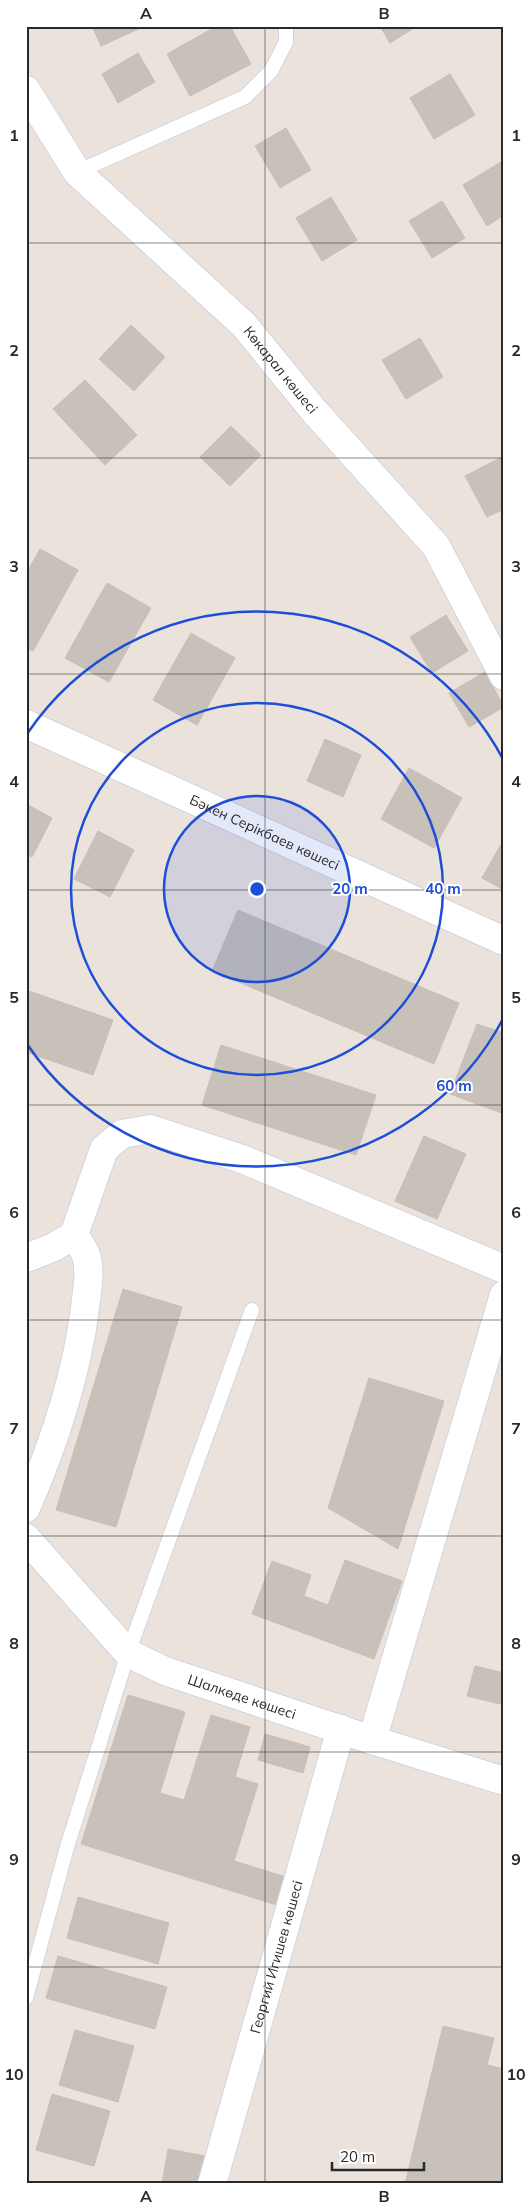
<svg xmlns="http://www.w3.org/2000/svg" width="530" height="2210" viewBox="0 0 530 2210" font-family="Mulish,sans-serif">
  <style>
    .building { fill: #c7c1ba; stroke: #c6bfb5 }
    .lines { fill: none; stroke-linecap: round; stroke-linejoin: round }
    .service-casing { stroke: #d0d5e2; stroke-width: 16 }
    .minor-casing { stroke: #d0d5e2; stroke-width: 30 }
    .tertiary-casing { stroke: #d0d5e2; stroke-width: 30 }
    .service { stroke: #fff; stroke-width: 14 }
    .minor { stroke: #fff; stroke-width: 28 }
    .tertiary { stroke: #fff; stroke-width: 28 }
    .grid { fill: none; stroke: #292929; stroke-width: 1; stroke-opacity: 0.55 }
    .ring { fill: none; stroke: #1d4ed8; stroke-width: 2.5 }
    .labels { text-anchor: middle; stroke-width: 4; stroke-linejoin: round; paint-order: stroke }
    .street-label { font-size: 14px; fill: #292929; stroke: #fff }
    .centre { fill: #1d4ed8; stroke: #fff; stroke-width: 2.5 }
    .ring-label { font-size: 15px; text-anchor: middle; font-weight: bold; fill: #1d4ed8; stroke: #fff; stroke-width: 4; stroke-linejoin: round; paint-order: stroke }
    .neatline { fill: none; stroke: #292929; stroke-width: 2 }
    .grid-label { font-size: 16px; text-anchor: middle; font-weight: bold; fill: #292929 }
  </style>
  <rect width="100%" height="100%" fill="#ebe3db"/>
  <g class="building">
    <path d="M92,26h53l-44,20z"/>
    <path d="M217,26h13l21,38 -61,32 -23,-42z"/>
    <path d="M380,26h37l-27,17z"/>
    <path d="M138,53l17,29 -37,21 -16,-29z"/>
    <path d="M450,74l25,41 -41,24 -24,-41z"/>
    <path d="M286,128l25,42 -31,18 -25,-42z"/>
    <path d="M501,162l3,4v49l-17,11 -24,-41z"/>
    <path d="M331,197l26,43 -35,21 -26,-43z"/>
    <path d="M442,201l23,37 -33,20 -23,-37z"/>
    <path d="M131,325l34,32 -31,34 -35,-32z"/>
    <path d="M420,338l23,39 -37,22 -24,-39z"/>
    <path d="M85,380l52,55 -32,30 -52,-56z"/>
    <path d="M231,426l30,29 -31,31 -30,-29z"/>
    <path d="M504,456v53l-17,8 -22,-41z"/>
    <path d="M40,549l38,21 -45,81 -7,-3v-74z"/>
    <path d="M107,583l44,25 -42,74 -44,-24z"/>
    <path d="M446,615l22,36 -36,22 -22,-36z"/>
    <path d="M191,633l44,25 -38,67 -44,-25z"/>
    <path d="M485,672l19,35 -35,20 -20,-34z"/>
    <path d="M325,739l36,16 -18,42 -36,-16z"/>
    <path d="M409,768l53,30 -28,50 -53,-29z"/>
    <path d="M26,804l26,14 -20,39 -6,-3z"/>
    <path d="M98,831l36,19 -24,47 -36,-18z"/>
    <path d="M504,839v51l-22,-12z"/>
    <path d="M238,910l221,93 -25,61 -222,-93z"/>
    <path d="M26,990l87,30 -20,55 -67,-23z"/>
    <path d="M477,1024l27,9v81l-54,-20z"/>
    <path d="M221,1045l155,50 -20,60 -154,-50z"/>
    <path d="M424,1136l42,18 -29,65 -42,-18z"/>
    <path d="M123,1289l59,18 -66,220 -60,-17z"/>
    <path d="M369,1378l75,23 -46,148 -70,-41z"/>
    <path d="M345,1560l57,21 -28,78 -122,-45 20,-53 39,14 -7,21 24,9z"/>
    <path d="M475,1666l29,7v16l-4,15 -33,-8z"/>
    <path d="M128,1695l57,17 -25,81 24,7 27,-85 39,12 -15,50 23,7 -24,77 55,17 -9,28 -199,-62z"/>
    <path d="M265,1734l45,13 -7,26 -45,-13z"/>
    <path d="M78,1897l91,26 -11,41 -91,-26z"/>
    <path d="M58,1956l109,31 -12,42 -109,-31z"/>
    <path d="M443,2026l51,12 -7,27 17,4v115h-99z"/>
    <path d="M75,2030l59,16 -16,56 -59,-17z"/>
    <path d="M52,2094l58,17 -16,55 -58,-16z"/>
    <path d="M168,2149l37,7 -5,28h-38z"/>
  </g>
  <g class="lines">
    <g class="service-casing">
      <g id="service">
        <path d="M77,172l168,-75 26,-26 15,-29v-16"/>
        <path d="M26,1998l41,-151 61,-194 124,-343"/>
      </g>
    </g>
    <g class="minor-casing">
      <g id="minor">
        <path id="s1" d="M26,90l51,82 167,153 71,87 121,134 68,130"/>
        <path id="s2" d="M26,724l478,217"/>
        <path d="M26,1258l28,-11 20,-12 30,-86 18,-15 28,-5 92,30 262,110"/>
        <path d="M26,1508c28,-64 50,-130 59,-200 2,-17 6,-37 1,-53 -3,-7 -8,-14 -12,-20"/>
        <path d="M372,1740l132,-445"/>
        <path id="s3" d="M212,2184l129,-455"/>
      </g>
    </g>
    <g class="tertiary-casing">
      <g id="tertiary">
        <path id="s4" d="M26,1538l102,115 37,18 207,69 132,41"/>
      </g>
    </g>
    <use href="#service" class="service"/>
    <use href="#minor" class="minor"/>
    <use href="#tertiary" class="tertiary"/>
  </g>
  <path class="grid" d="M265,26v2158M26,243h478M26,458h478M26,674h478M26,890h478M26,1105h478M26,1320h478M26,1536h478M26,1752h478M26,1967h478"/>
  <circle cx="257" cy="889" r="93" fill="#1d4ed8" fill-opacity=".12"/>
  <g class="ring">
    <circle cx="257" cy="889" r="93"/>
    <circle cx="257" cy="889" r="186"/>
    <path d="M504 1017A278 278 0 0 1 27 1044M27 734A278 278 0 0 1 504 761"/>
  </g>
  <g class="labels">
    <g class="street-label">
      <text dy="5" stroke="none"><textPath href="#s1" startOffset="381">Көкарал көшесі</textPath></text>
      <text dy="5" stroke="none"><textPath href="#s2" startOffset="262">Бәкен Серікбаев көшесі</textPath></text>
      <text dy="5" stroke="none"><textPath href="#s4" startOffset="276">Шалкөде көшесі</textPath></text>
      <text dy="5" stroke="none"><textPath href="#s3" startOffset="236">Георгий Игишев көшесі</textPath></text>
    </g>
  </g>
  <circle cx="257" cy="889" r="8" class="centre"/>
  <g class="ring-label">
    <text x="350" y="894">20 m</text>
    <text x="443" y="894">40 m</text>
    <text x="454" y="1091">60 m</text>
  </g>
  <rect width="530" height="2210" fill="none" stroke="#ffffff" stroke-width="55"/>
  <path d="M332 2162v8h92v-8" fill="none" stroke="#292929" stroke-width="2.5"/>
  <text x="340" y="2162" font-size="15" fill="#292929" stroke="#ffffff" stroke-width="4" paint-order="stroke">20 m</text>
  <rect x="28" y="28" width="474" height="2154" class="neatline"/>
  <g class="grid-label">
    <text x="146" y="19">A</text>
    <text x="384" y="19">B</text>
    <text x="14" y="141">1</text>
    <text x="516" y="141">1</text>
    <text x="14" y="356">2</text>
    <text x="516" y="356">2</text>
    <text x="14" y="572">3</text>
    <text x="516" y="572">3</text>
    <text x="14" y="787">4</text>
    <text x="516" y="787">4</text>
    <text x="14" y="1003">5</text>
    <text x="516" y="1003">5</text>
    <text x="14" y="1218">6</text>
    <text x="516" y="1218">6</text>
    <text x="14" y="1434">7</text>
    <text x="516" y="1434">7</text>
    <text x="14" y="1649">8</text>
    <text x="516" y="1649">8</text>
    <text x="14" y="1865">9</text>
    <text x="516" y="1865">9</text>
    <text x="14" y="2080">10</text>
    <text x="516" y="2080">10</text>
    <text x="146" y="2202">A</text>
    <text x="384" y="2202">B</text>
  </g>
</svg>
